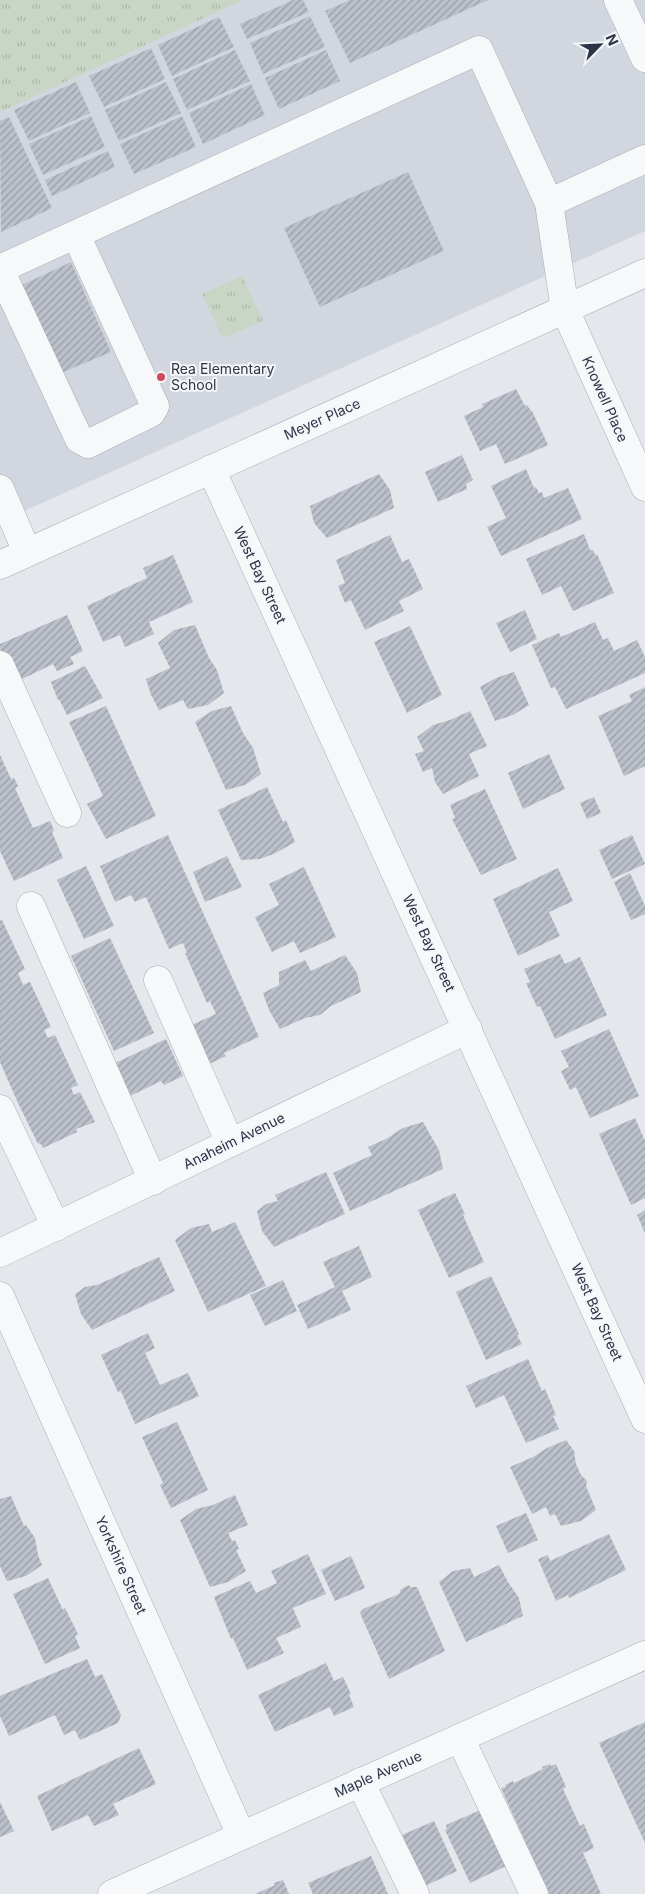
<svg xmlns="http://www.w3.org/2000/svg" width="645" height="1894" viewBox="0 0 645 1894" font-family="Inter,sans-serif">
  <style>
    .built { fill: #d2d6de }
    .grass { fill: url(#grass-tufts) }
    .building { fill: url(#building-hatch) }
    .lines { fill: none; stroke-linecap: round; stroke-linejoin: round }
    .minor-casing { stroke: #a9aeb7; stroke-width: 29 }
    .minor { stroke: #f7f8fa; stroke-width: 28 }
    .poi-dot { fill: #d1495b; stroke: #f4f6f9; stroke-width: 2 }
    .labels { text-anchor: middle; stroke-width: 4; stroke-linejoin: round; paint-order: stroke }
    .poi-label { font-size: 14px; fill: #2b3445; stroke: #f4f6f9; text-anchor: start }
    .street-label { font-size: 14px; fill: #2b3445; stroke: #f4f6f9 }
  </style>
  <defs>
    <pattern id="grass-tufts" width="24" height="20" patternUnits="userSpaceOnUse" patternTransform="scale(1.25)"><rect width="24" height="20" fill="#c9d6c5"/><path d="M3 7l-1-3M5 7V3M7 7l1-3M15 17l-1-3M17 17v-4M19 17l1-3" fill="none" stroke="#adb8ab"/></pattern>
    <pattern id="building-hatch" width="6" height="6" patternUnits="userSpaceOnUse" patternTransform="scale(1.25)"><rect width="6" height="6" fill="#bbc0ca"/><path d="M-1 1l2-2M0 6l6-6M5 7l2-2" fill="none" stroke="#989da6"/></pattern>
  </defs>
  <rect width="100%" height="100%" fill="#e4e7ec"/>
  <path class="built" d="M0,0h645v231l-645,291z"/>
  <g class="grass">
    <path d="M0,0h243l-243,112z"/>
    <path d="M242,276l21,45 -40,17 -21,-44z"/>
  </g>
  <g class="building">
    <path d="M293,0h10l6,12 -62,27 -7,-15z"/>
    <path d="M350,0h138l-138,63 -25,-52z"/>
    <path d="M310,16l15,31 -62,27 -13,-31z"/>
    <path d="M219,17l15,30 -62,29 -14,-31z"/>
    <path d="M151,48l14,31 -61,28 -15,-31z"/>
    <path d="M235,50l15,31 -63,29 -14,-31z"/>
    <path d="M326,50l14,31 -61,28 -14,-31z"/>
    <path d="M76,82l14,31 -61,28 -15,-31z"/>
    <path d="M166,82l15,31 -62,28 -14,-31z"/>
    <path d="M251,84l14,31 -62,29 -14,-31z"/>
    <path d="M91,116l14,31 -62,28 -14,-31z"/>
    <path d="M182,116l14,31 -62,27 -14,-30z"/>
    <path d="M9,117l43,91 -51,24 -1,-111z"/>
    <path d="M108,151l7,16 -63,29 -7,-16z"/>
    <path d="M408,172l36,79 -124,56 -36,-79z"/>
    <path d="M71,262l40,90 -50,21 -39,-88z"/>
    <path d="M516,389l9,17 2,-1 4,6h1l16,34 -43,19 -9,-20 -16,7 -16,-35 19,-9 -1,-3z"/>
    <path d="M462,455l11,25 -7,4 1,5 -29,13 -13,-30z"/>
    <path d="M526,469l8,19 2,-1 3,6 3,-1 2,6 24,-10 14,31 -81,37 -14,-29 19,-9 -15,-32z"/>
    <path d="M379,474l11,16 4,18 -67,30 -13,-15 -4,-17z"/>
    <path d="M584,534l6,16h3l2,5 2,-1 17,39 -41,18 -12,-25 -19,9 -16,-36z"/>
    <path d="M390,535l12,27 7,-3 14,30 -24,12 5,10 -39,19 -14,-30 -6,3 -7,-17 7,-3 -9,-23z"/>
    <path d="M173,555l20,47 -44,20 5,12 -29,13 -5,-12 -17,7 -16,-36 60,-28 -4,-10z"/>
    <path d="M525,610l12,29 -27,13 -14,-29z"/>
    <path d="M67,615l16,36 -13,6 4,7 -17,7 -4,-7 -37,18 -16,-33v-5z"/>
    <path d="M595,622l8,18 5,-2 6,13 23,-11 8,17v16l-79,36 -11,-22 -4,1 -19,-43 27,-12 2,4z"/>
    <path d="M195,625l14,33 8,12 7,23 -16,12 -20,4 -5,-9 -24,10 -8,-15 -5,-16 24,-11 -12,-25 16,-13z"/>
    <path d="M410,626l32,69 -35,18 -33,-71z"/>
    <path d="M85,666l18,32 -36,17 -8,-16 -1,1 -7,-18z"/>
    <path d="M514,672l15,33 -16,10 -18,6 -15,-34 16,-9z"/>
    <path d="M645,687v79l-21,10 -26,-60 34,-15 -3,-6z"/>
    <path d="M106,706l50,110 -50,23 -19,-35 16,-8 -34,-74z"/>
    <path d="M231,706l12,27 10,15 8,26 -16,11 -19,5 -31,-68 17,-11z"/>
    <path d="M470,711l17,35 -18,8 10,22 -36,18 -8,-12 -3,-14 -9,4 -8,-18 9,-3 -7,-14 16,-12 17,-5z"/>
    <path d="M549,754l16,35 -42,20 -15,-36z"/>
    <path d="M0,755l11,24 3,-1 4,8 -3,2 18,40 17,-7 4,9 -2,2 11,26 -49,23 -14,-30z"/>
    <path d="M267,787l16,35 3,-2 9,22 -19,11 -16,6 -19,1 -23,-50z"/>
    <path d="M485,789l32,70 -36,16 -29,-56 3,-1 -5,-13z"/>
    <path d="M594,797l7,16 -14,6 -7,-16z"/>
    <path d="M168,835l91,202 -35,16 2,3 -23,11 -18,-39 31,-14 -6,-13 -3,2 -22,-50h2l-4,-10 -14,6 -23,-52 -11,5 -4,-7 -16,7 -15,-36z"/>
    <path d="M632,835l13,29 -33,15 -13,-29z"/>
    <path d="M227,856l15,31 -37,15 -12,-30z"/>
    <path d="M86,866l28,60 -30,13 -27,-59z"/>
    <path d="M304,867l32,70 -36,16 -6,-12 -22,11 -17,-35 24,-12 -10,-21z"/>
    <path d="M558,868l15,33 -24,11 11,24 -42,20 -25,-57z"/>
    <path d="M630,873l15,33v8l-14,6 -17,-38z"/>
    <path d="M2,920l23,49 -7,4 5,12 7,-3 21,45 -7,3 4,8 7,-3 23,50 -7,3 3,7 6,-3 15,30 -19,7 1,3 -34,16 -3,-5 -2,1 -20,-41 -18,-41v-141z"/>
    <path d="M110,938l44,95 -40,18 -43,-95z"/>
    <path d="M560,954l5,10 15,-7 27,58 -52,24 -15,-33 -3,1 -11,-24 4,-1 -6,-13z"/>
    <path d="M345,955l12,18 4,19 -30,14 -11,9 -15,3 -25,11 -11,-19 -6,-17 16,-8v-13l26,-12 6,11z"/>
    <path d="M609,1029l30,67 -49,22 -14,-31 -6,3 -9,-19 8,-4 -8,-16z"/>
    <path d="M166,1039l17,37 -19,9 -3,-4 -35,17 -15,-33z"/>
    <path d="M635,1118l10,23v57l-14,7 -32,-71z"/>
    <path d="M423,1122l16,28 4,19 -93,42 -17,-38 39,-18 -4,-8 18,-8 17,-11z"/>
    <path d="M326,1172l19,42 -71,33 -12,-16 -5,-20 9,-7 12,-3 -3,-6z"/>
    <path d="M455,1193l10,21 -2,1 21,47 -35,16 -31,-68z"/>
    <path d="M645,1210v23l-8,-18z"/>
    <path d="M235,1222l31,64 -58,26 -33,-72 16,-12 18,-4 3,8z"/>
    <path d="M359,1246l13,31 -30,14 9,19 -43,19 -11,-24 38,-18 -12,-25z"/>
    <path d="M159,1257l16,34 -83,39 -11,-16 -6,-20 10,-7 12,-2z"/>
    <path d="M491,1276l28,58 -2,1 5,9 -36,16 -30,-68z"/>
    <path d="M283,1280l14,31 -32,15 -15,-31z"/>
    <path d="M148,1333l7,15 -10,5 15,32 28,-12 11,23 -64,28 -14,-33 -3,1 -17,-37z"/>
    <path d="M528,1359l14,32 3,-2 11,26 -3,1 6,13 -33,14 -22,-48 -28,13 -10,-22z"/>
    <path d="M177,1422l31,68 -37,18 -11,-23 3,-2 -21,-46z"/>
    <path d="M566,1440l8,11 2,13 5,11 6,6 -1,5 10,24 -15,11 -20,5 -6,-12 -5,2 -4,-9 -14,7 -22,-47 23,-10 14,-9z"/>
    <path d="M235,1495l13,30 -20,8 4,8 3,-1 4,9 -3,1 10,21 -18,11 -18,5 -30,-67 16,-11 17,-4z"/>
    <path d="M11,1496l13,30 2,-1 9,13 3,17 4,10 -16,11 -19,5 -7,-15v-67z"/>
    <path d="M526,1513l12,27 -30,13 -12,-27z"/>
    <path d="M609,1534l17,36 -57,28 -1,-3 -12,6 -18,-42 10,-4 2,6z"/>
    <path d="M308,1554l18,40 -33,14 8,19 -25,11 8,15 -37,17 -14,-32 -2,1 -17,-42 36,-16 6,12 21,-10 -6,-12z"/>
    <path d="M351,1556l14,32 -30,13 -14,-31z"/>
    <path d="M499,1565l9,17 11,16 4,18 -57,26 -27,-60 14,-11 17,-3 4,9z"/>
    <path d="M48,1578l15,32 2,-2 13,26 -3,2 5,12 -35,16 -32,-70z"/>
    <path d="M409,1585l1,2h7l28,64 -56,28 -29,-66 3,-4 36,-15 2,-5z"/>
    <path d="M87,1659l8,18 7,-3 19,41 -3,8 -38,17 -5,-10 -11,5 -9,-20 -46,21 -9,-20v-20z"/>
    <path d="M326,1663l8,18 9,-4 8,17 -2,1 5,12 -20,9 -4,-9 -55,25 -17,-37z"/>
    <path d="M645,1722v121l-46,-100z"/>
    <path d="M139,1748l17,36 -43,20 6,11 -25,11 -6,-11 -36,16 -15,-35z"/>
    <path d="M550,1764l1,2 5,-2 10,23 -3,2 17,37 4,-2 10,24 -11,5 18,41h-52l-48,-106 5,-1 -1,-2 8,-4 1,2 29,-14 -1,-2z"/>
    <path d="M0,1802l14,29 -14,6z"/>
    <path d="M490,1806l16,60 -36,17 -25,-53 2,-1 -1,-4z"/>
    <path d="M434,1821l23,50 -32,15 -23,-51z"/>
    <path d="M371,1856l17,38h-75l-5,-11z"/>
    <path d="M283,1880l6,14h-34l20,-9 -1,-2z"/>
  </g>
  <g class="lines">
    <g class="minor-casing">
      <g id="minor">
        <path d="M618,0l27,58"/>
        <path d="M645,159l-96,44 16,107 80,177"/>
        <path d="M0,269l479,-219 70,153"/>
        <path d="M0,270l79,169 9,5 63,-31 4,-7 -79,-171"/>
        <path d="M211,469l434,950"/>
        <path d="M0,489l27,63"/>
        <path d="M0,565l645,-292"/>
        <path d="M0,665l67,148"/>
        <path d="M31,906l122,275"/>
        <path d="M158,980l72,163"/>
        <path d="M0,1109l56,118"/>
        <path d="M0,1253l468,-224"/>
        <path d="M0,1296l241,539"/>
        <path d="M460,1738l74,156"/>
        <path d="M360,1782l55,112"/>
        <path d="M112,1894l533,-239"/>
      </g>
    </g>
    <use href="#minor" class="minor"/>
  </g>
  <circle class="poi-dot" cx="161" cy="377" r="5"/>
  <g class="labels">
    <g class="poi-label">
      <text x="171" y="374">Rea Elementary<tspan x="171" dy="16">School</tspan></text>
    </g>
    <g class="street-label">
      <text transform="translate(605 399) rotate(66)" y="5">Knowell Place</text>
      <text transform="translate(322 419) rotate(-24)" y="5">Meyer Place</text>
      <text transform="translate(260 575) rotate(65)" y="5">West Bay Street</text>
      <text transform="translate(429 943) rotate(65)" y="5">West Bay Street</text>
      <text transform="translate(234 1141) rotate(-26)" y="5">Anaheim Avenue</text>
      <text transform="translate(597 1312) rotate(66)" y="5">West Bay Street</text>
      <text transform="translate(121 1565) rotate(66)" y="5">Yorkshire Street</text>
      <text transform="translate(378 1774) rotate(-24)" y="5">Maple Avenue</text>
    </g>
  </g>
  <g transform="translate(600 45) rotate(66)" stroke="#f4f6f9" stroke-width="4" paint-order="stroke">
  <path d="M0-4L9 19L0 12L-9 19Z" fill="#2b3445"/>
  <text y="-8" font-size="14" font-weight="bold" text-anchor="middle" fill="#2b3445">N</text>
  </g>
</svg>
